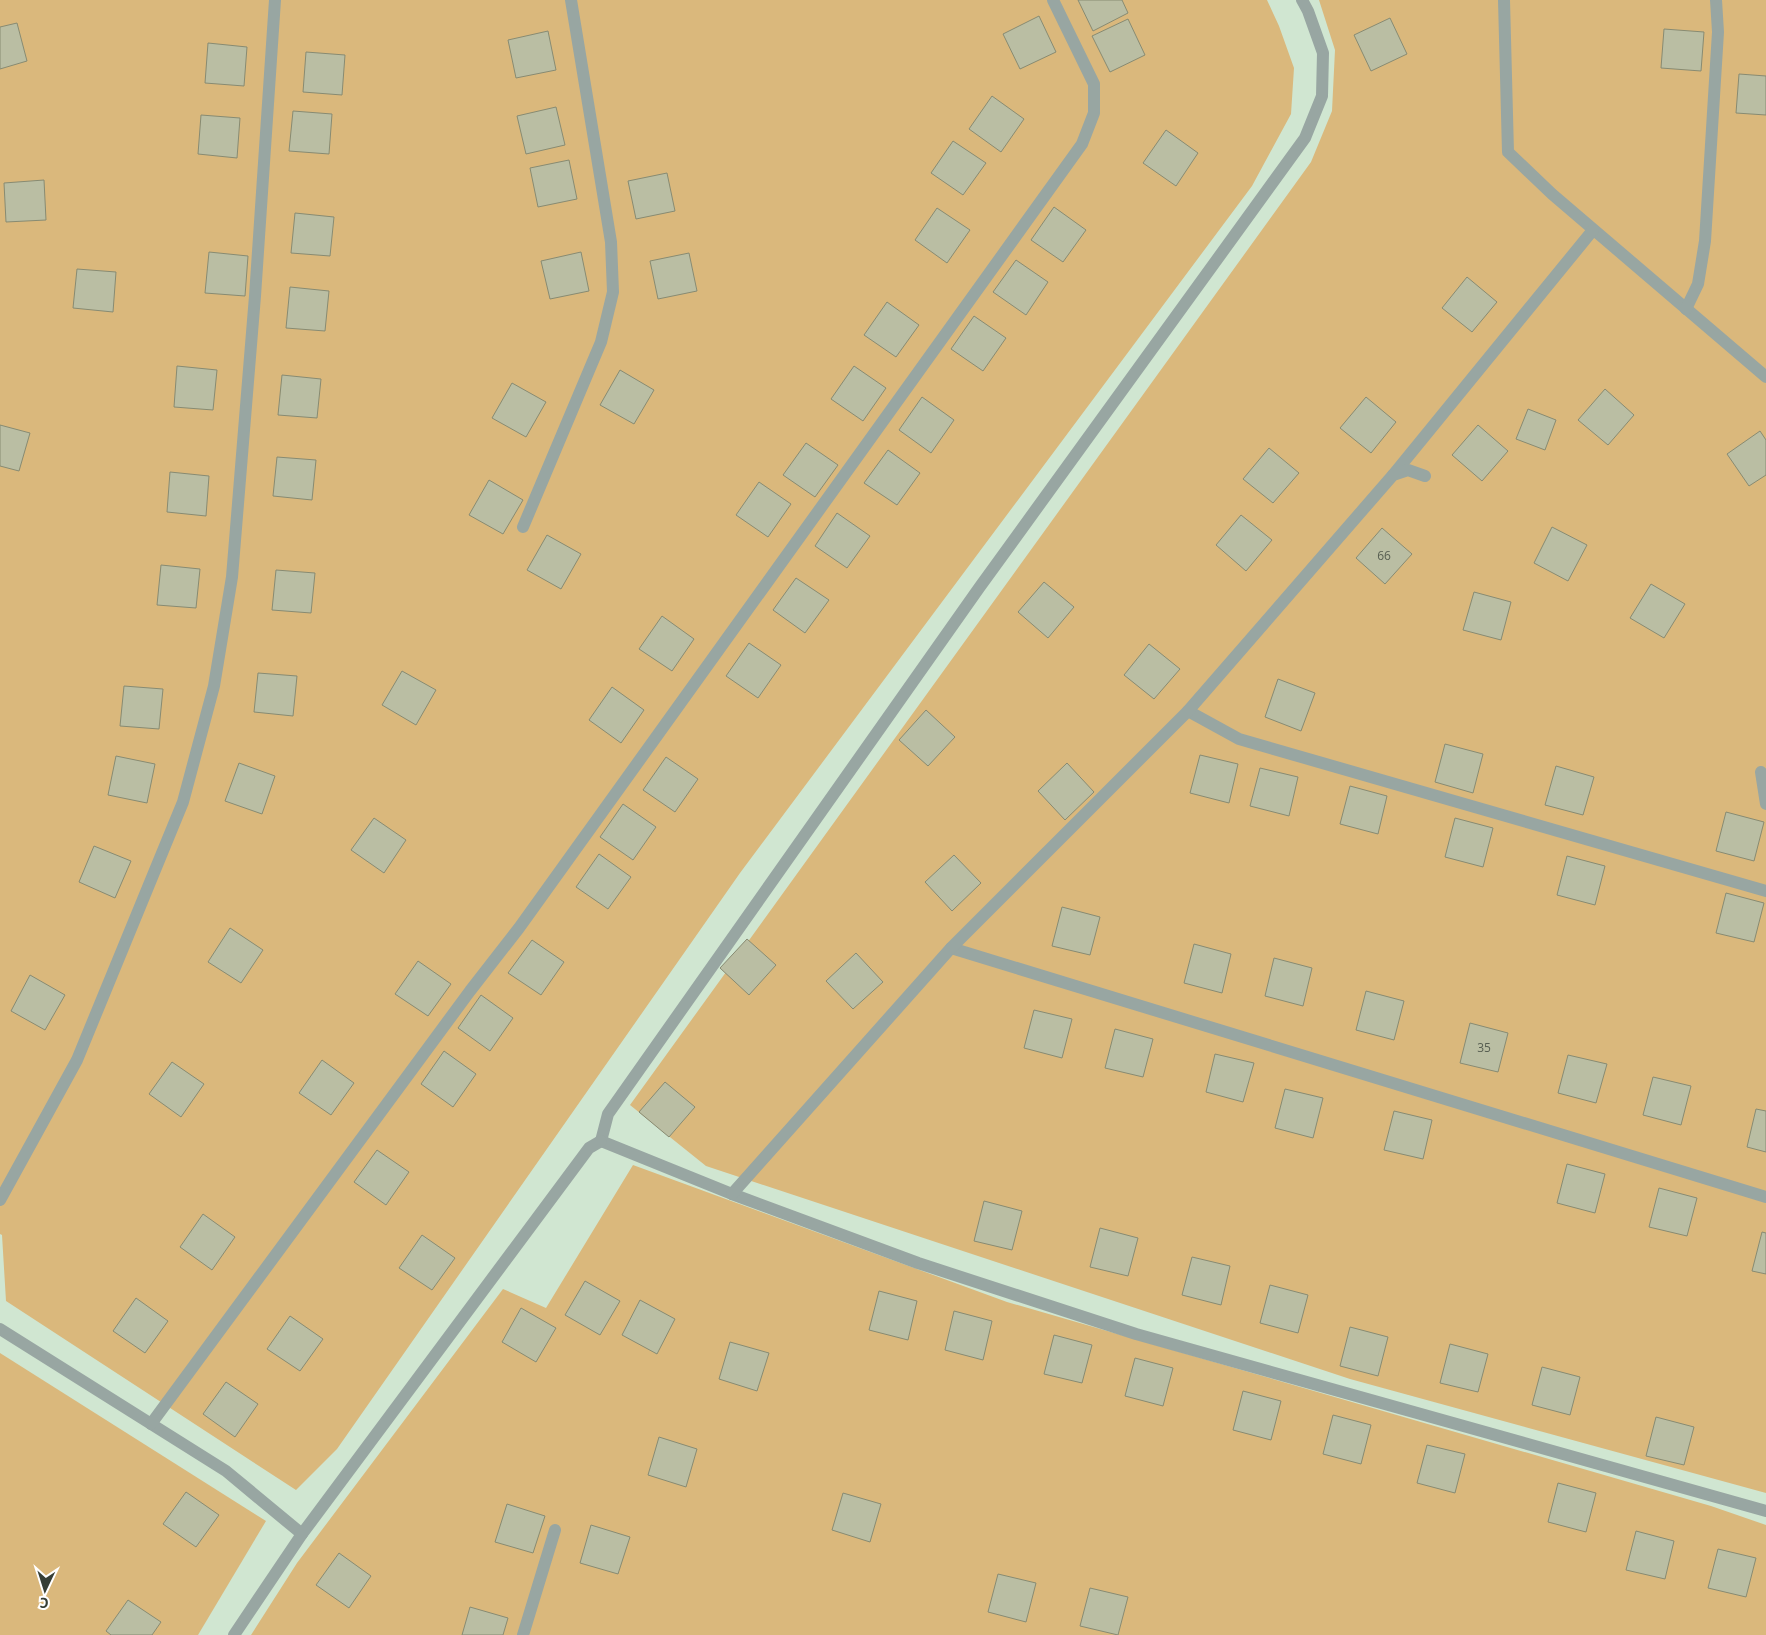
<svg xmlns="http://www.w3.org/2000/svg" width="1766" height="1635" viewBox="0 0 1766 1635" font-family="'Open Sans',sans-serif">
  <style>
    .green { fill: #dab87c }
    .building { fill: #babea3; stroke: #888b72 }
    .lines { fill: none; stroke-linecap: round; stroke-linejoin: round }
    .lane { stroke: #98a6a2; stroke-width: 12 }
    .street { stroke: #98a6a2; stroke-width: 12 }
    .labels { text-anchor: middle; stroke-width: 4; stroke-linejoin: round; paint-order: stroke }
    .number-label { font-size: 12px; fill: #575e51 }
  </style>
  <rect width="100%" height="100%" fill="#d0e6d1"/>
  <g class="green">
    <path d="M0,0h1267l12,26 15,42 -3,46 -39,72 -512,687 -403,576 -41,41 -290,-189 -4,-66 -2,-1z"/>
    <path d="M1319,0h447v1493l-416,-114 -644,-213 -76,-61 681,-943 21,-51 3,-61z"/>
    <path d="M633,1165l374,137 704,204 55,19v110h-1515l46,-72 206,-274 43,19z"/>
    <path d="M0,1353l266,168 -68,114h-198z"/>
  </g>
  <g class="building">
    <path d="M1078,0h44l6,13 -35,18z"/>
    <path d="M1039,16l17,36 -36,17 -17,-35z"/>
    <path d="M1390,18l17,36 -36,17 -17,-36z"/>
    <path d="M1128,19l17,36 -35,17 -18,-36z"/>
    <path d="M17,23l10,38 -27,8v-42z"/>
    <path d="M1664,29l40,3 -3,39 -40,-3z"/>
    <path d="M548,31l8,39 -40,8 -8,-38z"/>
    <path d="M208,43l39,4 -3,39 -39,-3z"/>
    <path d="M306,52l39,3 -3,40 -39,-3z"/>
    <path d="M1739,74l27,2v39l-30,-2z"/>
    <path d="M992,96l32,23 -23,33 -32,-23z"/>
    <path d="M556,107l9,38 -39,9 -9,-38z"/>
    <path d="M293,111l39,3 -3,40 -40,-3z"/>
    <path d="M201,115l39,3 -3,40 -39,-4z"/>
    <path d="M1166,130l32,23 -22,33 -33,-23z"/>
    <path d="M953,141l33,22 -23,32 -32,-22z"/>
    <path d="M569,160l8,39 -39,8 -8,-39z"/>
    <path d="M667,173l8,38 -39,8 -8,-38z"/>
    <path d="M44,180l2,40 -40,2 -2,-39z"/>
    <path d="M1054,207l32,23 -23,32 -32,-22z"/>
    <path d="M937,208l33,22 -23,33 -32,-23z"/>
    <path d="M295,213l39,4 -4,39 -39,-3z"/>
    <path d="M209,252l39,4 -3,40 -40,-3z"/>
    <path d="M581,252l8,39 -39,8 -9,-38z"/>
    <path d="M689,253l8,38 -39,8 -8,-38z"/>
    <path d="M1016,260l32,22 -22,33 -33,-23z"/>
    <path d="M77,269l39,3 -3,40 -40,-4z"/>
    <path d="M1467,277l30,25 -25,30 -30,-24z"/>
    <path d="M290,287l39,4 -4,40 -39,-3z"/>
    <path d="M887,302l32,23 -23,32 -32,-22z"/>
    <path d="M974,316l32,22 -23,33 -32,-22z"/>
    <path d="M177,366l40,4 -4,40 -39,-3z"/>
    <path d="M854,366l32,22 -23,33 -32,-22z"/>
    <path d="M620,370l34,20 -20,34 -34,-19z"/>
    <path d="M282,375l39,4 -4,39 -39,-3z"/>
    <path d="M512,383l34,19 -20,35 -34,-19z"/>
    <path d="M1605,389l29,26 -26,30 -30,-25z"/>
    <path d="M922,397l32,23 -23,33 -32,-23z"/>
    <path d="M1366,397l30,25 -25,31 -31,-25z"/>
    <path d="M1528,409l28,11 -11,30 -29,-11z"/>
    <path d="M0,425l30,8 -11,38 -19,-5z"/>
    <path d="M1478,425l30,26 -26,30 -30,-26z"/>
    <path d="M1760,431l6,9v35l-17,11 -22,-32z"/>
    <path d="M806,443l32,22 -23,32 -32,-22z"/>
    <path d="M1269,448l30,25 -26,30 -30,-24z"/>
    <path d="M888,450l32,23 -23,32 -33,-22z"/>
    <path d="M277,457l39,3 -4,40 -39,-4z"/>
    <path d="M170,472l39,4 -3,40 -39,-4z"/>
    <path d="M489,480l34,20 -20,34 -34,-19z"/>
    <path d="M759,482l32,22 -23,33 -32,-22z"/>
    <path d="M837,513l33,23 -23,32 -32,-22z"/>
    <path d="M1241,515l31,25 -26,31 -30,-26z"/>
    <path d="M1552,527l35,18 -19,36 -34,-18z"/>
    <path d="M1382,528l30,26 -27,30 -29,-26z"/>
    <path d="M547,535l34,19 -20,35 -34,-19z"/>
    <path d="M161,565l39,4 -4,39 -39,-3z"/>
    <path d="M276,570l39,3 -4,40 -39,-3z"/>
    <path d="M796,578l33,22 -24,33 -32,-23z"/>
    <path d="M1044,582l30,25 -26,31 -30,-26z"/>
    <path d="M1651,584l34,20 -21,34 -34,-20z"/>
    <path d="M1474,592l37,10 -10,38 -38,-10z"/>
    <path d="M662,616l32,23 -22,32 -33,-22z"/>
    <path d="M749,643l32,22 -23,33 -32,-22z"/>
    <path d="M1149,644l31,25 -26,30 -30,-24z"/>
    <path d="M402,671l34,19 -20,35 -34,-20z"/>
    <path d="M258,673l39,3 -4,40 -39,-4z"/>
    <path d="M1278,679l37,14 -14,38 -36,-14z"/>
    <path d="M124,686l39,3 -4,40 -39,-3z"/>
    <path d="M612,687l32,23 -23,33 -32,-23z"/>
    <path d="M926,710l29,27 -27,29 -29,-26z"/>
    <path d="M1445,744l38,10 -10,39 -38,-11z"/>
    <path d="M1200,755l38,9 -9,39 -39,-10z"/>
    <path d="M116,756l39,8 -8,39 -39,-8z"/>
    <path d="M666,757l32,22 -23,33 -32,-22z"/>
    <path d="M239,763l36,13 -13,38 -37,-13z"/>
    <path d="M1067,763l27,29 -29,28 -27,-29z"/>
    <path d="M1556,766l38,11 -11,38 -38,-10z"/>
    <path d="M1260,768l38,9 -9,39 -39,-10z"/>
    <path d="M1350,786l37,10 -9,38 -38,-10z"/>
    <path d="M623,804l33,23 -23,33 -33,-23z"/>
    <path d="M1726,812l38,10 -10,39 -38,-10z"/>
    <path d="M374,818l32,22 -22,33 -33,-23z"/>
    <path d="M1455,818l38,10 -10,39 -38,-10z"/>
    <path d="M94,846l37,15 -16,37 -36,-16z"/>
    <path d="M599,854l32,23 -23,32 -32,-22z"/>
    <path d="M954,855l27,28 -29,28 -27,-29z"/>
    <path d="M1567,856l38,10 -10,39 -38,-10z"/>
    <path d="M1726,893l38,10 -10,39 -38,-9z"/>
    <path d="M1062,907l38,10 -10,38 -38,-9z"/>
    <path d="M230,928l33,22 -22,33 -33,-21z"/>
    <path d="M747,939l29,26 -27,30 -29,-27z"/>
    <path d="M532,940l32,22 -23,33 -33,-22z"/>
    <path d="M1194,944l37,10 -9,39 -38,-10z"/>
    <path d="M856,953l27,29 -30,27 -27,-28z"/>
    <path d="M1274,958l38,10 -9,38 -38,-10z"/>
    <path d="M418,961l33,23 -23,32 -33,-22z"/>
    <path d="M30,975l35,20 -20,35 -34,-19z"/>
    <path d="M1366,991l38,10 -10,39 -38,-10z"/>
    <path d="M481,995l32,23 -23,33 -32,-23z"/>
    <path d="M1034,1010l38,9 -10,39 -38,-10z"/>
    <path d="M1470,1023l38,10 -10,39 -38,-9z"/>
    <path d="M1115,1029l38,10 -10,38 -38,-9z"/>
    <path d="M444,1051l32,23 -23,33 -32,-23z"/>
    <path d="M1215,1054l39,9 -11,39 -37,-10z"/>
    <path d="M1568,1055l39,9 -11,39 -38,-10z"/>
    <path d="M322,1060l32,23 -23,32 -32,-22z"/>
    <path d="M172,1062l32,22 -23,33 -32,-23z"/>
    <path d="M1653,1077l38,9 -10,39 -38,-10z"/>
    <path d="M665,1082l30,25 -26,30 -30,-25z"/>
    <path d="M1285,1089l38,9 -10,40 -38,-10z"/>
    <path d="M1756,1109l10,2v41l-19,-5z"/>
    <path d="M1394,1111l38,9 -9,39 -39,-9z"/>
    <path d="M377,1150l32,22 -23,33 -32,-23z"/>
    <path d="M1567,1164l38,10 -10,39 -38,-10z"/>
    <path d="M1659,1188l38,10 -10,38 -38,-9z"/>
    <path d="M984,1201l38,10 -10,39 -38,-9z"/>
    <path d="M203,1214l32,23 -23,33 -32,-23z"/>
    <path d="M1100,1228l38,10 -10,38 -38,-9z"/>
    <path d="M1762,1232l4,1v41l-14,-3z"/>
    <path d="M422,1235l33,23 -23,32 -33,-22z"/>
    <path d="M1192,1257l38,9 -9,39 -39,-10z"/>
    <path d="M585,1281l35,20 -20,34 -35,-20z"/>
    <path d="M1270,1285l38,10 -10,38 -38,-10z"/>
    <path d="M879,1291l38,10 -9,39 -39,-10z"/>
    <path d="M136,1298l32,23 -23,32 -32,-22z"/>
    <path d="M640,1300l35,19 -18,35 -35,-19z"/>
    <path d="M521,1308l35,20 -20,34 -34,-20z"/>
    <path d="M954,1311l38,10 -9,39 -38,-10z"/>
    <path d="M290,1316l33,23 -23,32 -33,-22z"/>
    <path d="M1350,1327l38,10 -10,39 -38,-10z"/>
    <path d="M1054,1335l38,10 -10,38 -38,-9z"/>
    <path d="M730,1342l39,11 -12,38 -38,-12z"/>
    <path d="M1450,1344l38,10 -10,38 -38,-9z"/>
    <path d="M1135,1358l38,10 -10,38 -38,-10z"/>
    <path d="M1542,1367l38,10 -10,38 -38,-10z"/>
    <path d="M226,1382l32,22 -23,33 -32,-23z"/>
    <path d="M1243,1391l38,10 -10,39 -38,-10z"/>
    <path d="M1333,1415l38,10 -10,39 -38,-10z"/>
    <path d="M1656,1417l38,10 -10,38 -38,-9z"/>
    <path d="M659,1437l38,12 -11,38 -38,-12z"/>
    <path d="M1427,1445l38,9 -10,39 -38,-10z"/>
    <path d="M1558,1483l38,10 -10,39 -38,-10z"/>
    <path d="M186,1492l33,23 -23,32 -33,-23z"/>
    <path d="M843,1493l38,11 -11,38 -38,-12z"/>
    <path d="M507,1504l38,12 -12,37 -38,-11z"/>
    <path d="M591,1525l39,12 -12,37 -38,-11z"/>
    <path d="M1636,1531l38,10 -9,38 -39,-9z"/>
    <path d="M1718,1549l38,9 -10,39 -38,-9z"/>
    <path d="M339,1553l32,23 -22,32 -33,-23z"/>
    <path d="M998,1574l38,9 -10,39 -38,-10z"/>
    <path d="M1090,1588l38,9 -10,38 -38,-9z"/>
    <path d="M128,1600l33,22 -9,13h-41l-5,-4z"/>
    <path d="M470,1607l38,11 -5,17h-41z"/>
  </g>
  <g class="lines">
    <g class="lane">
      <path d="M1302,0l6,11 15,42 -1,43 -17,42 -326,450 -371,526 -7,27 131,53 186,69 218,71 630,177"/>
      <path d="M1504,0l4,152 44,42 214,183"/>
      <path d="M1686,309l12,-25 7,-43 13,-209 -2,-32"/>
      <path d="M1393,475l200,-245"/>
      <path d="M523,527l78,-185 12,-50 -2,-50 -40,-242"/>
      <path d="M1188,711l51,28 527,152"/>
      <path d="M1761,772l5,32"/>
      <path d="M951,948l815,249"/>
      <path d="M732,1194l219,-246 237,-237 205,-236 15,-5 17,6"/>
      <path d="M0,1200l77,-140 106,-258 31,-116 18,-109 23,-281 20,-296"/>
      <path d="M0,1329l226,142 76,63"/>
      <path d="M151,1424l319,-433 49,-63 563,-784 12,-31v-29l-41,-84"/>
      <path d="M523,1635l32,-105"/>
    </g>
    <path class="street" d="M234,1635l68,-101 287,-386 12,-7"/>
  </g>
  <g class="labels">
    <g class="number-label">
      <text x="1384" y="560">66</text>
      <text x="1484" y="1052">35</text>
    </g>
  </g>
  <g transform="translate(45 1590) rotate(184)" stroke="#ffffff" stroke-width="4" paint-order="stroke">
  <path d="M0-4L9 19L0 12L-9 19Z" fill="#363e36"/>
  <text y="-8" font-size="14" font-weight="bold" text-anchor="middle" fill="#363e36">С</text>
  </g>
</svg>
